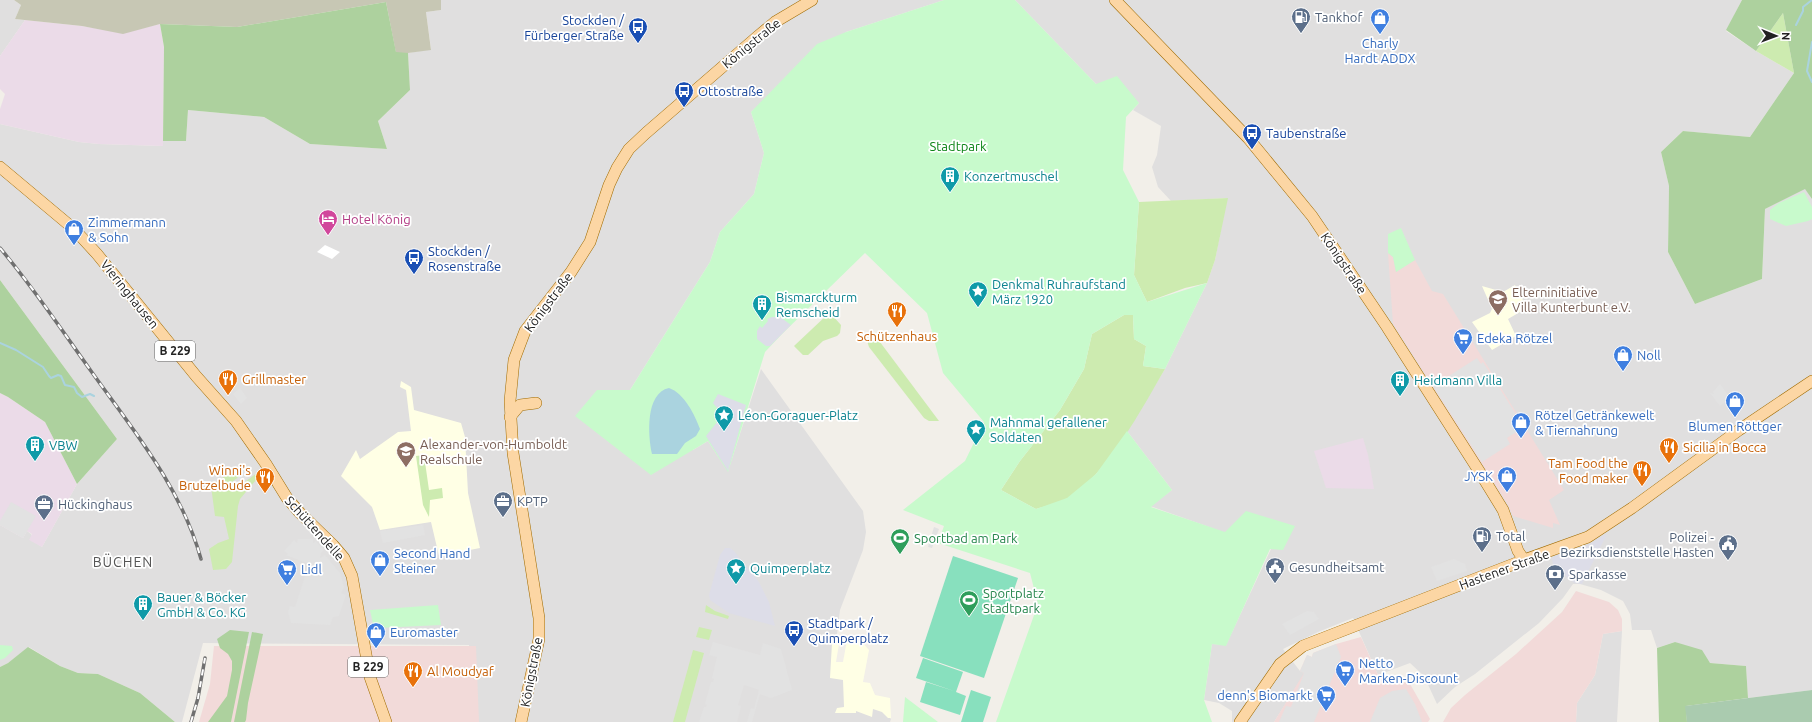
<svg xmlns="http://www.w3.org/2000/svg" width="1812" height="722" viewBox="0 0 1812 722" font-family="Ubuntu,sans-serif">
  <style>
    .residential { fill: #e0dfdf }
    .commercial { fill: #f2dad9 }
    .industrial { fill: #ebdbe8 }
    .education { fill: #ffffe5 }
    .construction { fill: #c7c7b4 }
    .grass { fill: #cdebb0 }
    .forest { fill: #add19e }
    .cemetery { fill: #aacbaf }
    .park { fill: #c8facc }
    .pitch { fill: #88e0be }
    .parking { fill: #e2e2e2 }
    .plaza { fill: #dddde8 }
    .water { fill: #aad3df }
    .pier { fill: #fff }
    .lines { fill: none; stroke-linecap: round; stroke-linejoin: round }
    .stream { stroke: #aad3df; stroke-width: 2 }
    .major-casing { stroke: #a06b00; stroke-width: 12 }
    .major { stroke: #fcd6a4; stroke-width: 11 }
    .rail-casing { stroke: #707070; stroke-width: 3.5 }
    .rail { stroke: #fff; stroke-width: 2; stroke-dasharray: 6; stroke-linecap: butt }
    .labels { text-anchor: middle; stroke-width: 3.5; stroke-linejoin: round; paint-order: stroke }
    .shield { fill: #fff; stroke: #646464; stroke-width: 1 }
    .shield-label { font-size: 12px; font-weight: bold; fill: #222 }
    .service-label { font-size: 13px; fill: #4e5e75; stroke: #fff; text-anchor: start }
    .transit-label { font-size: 13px; fill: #164399; stroke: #fff; text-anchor: start }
    .street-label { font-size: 13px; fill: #222; stroke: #fff }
    .shop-label { font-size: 13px; fill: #366cbe; stroke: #fff; text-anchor: start }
    .park-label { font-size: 13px; fill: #0c8416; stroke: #fff }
    .culture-label { font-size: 13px; fill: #0d838f; stroke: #fff; text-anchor: start }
    .hotel-label { font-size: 13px; fill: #b23c85; stroke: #fff; text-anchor: start }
    .education-label { font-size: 13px; fill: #785e54; stroke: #fff; text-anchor: start }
    .food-label { font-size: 13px; fill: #c56008; stroke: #fff; text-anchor: start }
    .leisure-label { font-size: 13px; fill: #27864d; stroke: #fff; text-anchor: start }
    .neighbourhood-label { font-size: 14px; letter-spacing: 1px; fill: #555; stroke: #fff }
  </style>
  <rect width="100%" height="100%" fill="#f2efe9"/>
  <g class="residential">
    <path d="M0,0h14l7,5 -6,14 10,1 -25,36z"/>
    <path d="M441,0h503l-98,32 -95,80 13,41 -10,41 -34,38 -10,30 -80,128h-33l96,60 15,-9 20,30 33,-102 102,142 3,21 -3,18 -23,60 -7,56 58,53 -1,3h-414l-7,-77 -266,-2 -21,79h-7l-35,-29 -42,-19 -20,-1 -18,-7 -31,-19 -21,16 -8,4v-142l23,13 4,-7 4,3 5,9 6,4 35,-63 40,-45 -117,-159v-156l79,18 20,2 64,2v-5h23l2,-31 76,7 46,27 77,5 -9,-28 32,-31 -2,-37 23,-4 -5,-37 15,-2z"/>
    <path d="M1015,0h727l-16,31 30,20 38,22 -44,64 -67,-6 -22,21 8,34 -1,66 27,52 67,-25 3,-70 40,-21 7,11v491l-64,8 -2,-32 -36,-3 -35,-21 -18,6 -6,-18h-19l-2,-16 -7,-13 -22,-11 -21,-6h-7l-10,14 -24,25 -64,51 -20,13 -18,17 -13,-28 -14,-13 -32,12 -25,-57 -35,14 -35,17 17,22 5,2 -31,49h-42v-11l-13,-8 -15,-3 8,-56 14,1 45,-96 -121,-43 22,-16 -45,-59 38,-62 42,-86 8,-23 12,-62 -56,3 -13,-14 -6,-20 5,-12 4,-29 -28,-16 6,-7 -43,-19z"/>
    <path d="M1622,631l-5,91h-41l1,-19 18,-28 8,-41z"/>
  </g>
  <g class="commercial">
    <path d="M1388,253l5,4 3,15 19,-12 17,31 11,3 121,196 -15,10 11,25 -7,-2v5l-40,-12 -5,-11 -115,-181z"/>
    <path d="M1576,591l33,11 9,8 4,9v12l-19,3 -8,41 -18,28 -1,19h-133l8,-14 14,-13 51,-41 46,-42z"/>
    <path d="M1361,637l17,38 32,9 20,35 -2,3h-154l30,-49 -4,-2 7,-16 5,2 1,-4 23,-9z"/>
    <path d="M214,646h262l3,76h-280l11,-38z"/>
  </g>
  <g class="industrial">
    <path d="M25,20l57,6 41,7 37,-9 4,23 -1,99 -64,-2 -20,-2 -79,-18v-15l5,-15 -5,-5v-33z"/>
    <path d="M0,393l8,4 37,25 32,62 -35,63 -13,-7 3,-6 -5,-3 -4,7 -23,-13z"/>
    <path d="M1363,438l5,17 6,34 -48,-1 -12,-37z"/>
  </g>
  <g class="education">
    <path d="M1515,285l12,23 -19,11 8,17 -24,14 -20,-28 18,-9 2,-4 -10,-23 21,6z"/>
    <path d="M401,381l10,6 3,23 47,13 4,14 3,56 12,55 -41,8 -8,-34 -51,8 -8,-23 -31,-31 15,-26 4,9 38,-27 13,-1 -5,-41 -6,-3z"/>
    <path d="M836,638h4l-4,24h7l4,-22 15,2 7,8 -6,32 7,1 5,12 15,3 1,20h-3l-6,-6 -9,-3 -1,8 -16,-6v2h-21l2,-5 7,-1 -1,-27 -13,-2 2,-35z"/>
  </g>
  <path class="construction" d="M14,0h427v10l-15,2 5,38 -23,3h-12l-10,-51 -149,25 -77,-3 -37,10 -41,-8 -67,-7 6,-14z"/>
  <g class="grass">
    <path d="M1783,13l11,60 -38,-22z"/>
    <path d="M1228,198l-13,62 -8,23 -22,5 -38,14 -13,-27 5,-73z"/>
    <path d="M828,314h3l10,11 -1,8 -3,3 -14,5 -15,14h-5l-9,-9z"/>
    <path d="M1124,315h9l1,24 12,7 -3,20 22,3c-23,39 -58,106 -97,129 -9,5 -22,8 -32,11l-35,-19 19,-29 40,-51 24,-41 8,-35z"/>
    <path d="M872,333l2,1 65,87h-10l-5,-3 -55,-71 -2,-6z"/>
    <path d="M424,455l5,35 13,-2 1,10 -13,2 -1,17 -6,-12 -7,-49z"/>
    <path d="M235,469l5,7 -11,8 5,6 27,-20 1,3 -22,26 -2,7 -6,56 -6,7 -13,1 -4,-21 9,-6 11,-4 -5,-22 -9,-1 -4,-30z"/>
    <path d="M706,605l9,6 14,5 -1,3 -23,-7z"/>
    <path d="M699,627l13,3 -3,10 -13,-3z"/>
    <path d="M693,650l11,3 -19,69h-12z"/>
  </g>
  <g class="forest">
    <path d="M1742,0h70v199l-7,-10 -40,20 -3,70 -67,25 -27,-52 1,-66 -8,-34 22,-21 67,6 44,-64 -11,-60 -27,38 -30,-21z"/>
    <path d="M386,2l10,50 12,1 2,37 -32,31 9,28 -77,-5 -46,-27 -76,-7 -2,31h-23l1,-94 -4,-23 77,3z"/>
    <path d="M0,280l117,159 -40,45 -32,-62 -37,-25 -8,-4z"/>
    <path d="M230,630l19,2 -18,90h-23l19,-26 5,-26v-9l-4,-7 -8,-6 -3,-9z"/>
    <path d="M252,632l11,2 -15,69 -2,17 -1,2h-11z"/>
    <path d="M1675,642l27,8 8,13 36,3 2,32 -62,8 1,16h-28l-2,-74z"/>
    <path d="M28,647l32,19 18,7 20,1 42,19 35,29h-175v-55l8,-4z"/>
  </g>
  <path class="cemetery" d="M1812,690v32h-125l-2,-16z"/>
  <g class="park">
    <path d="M944,0h71l81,84 21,-8 22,27 -13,14 -3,53 16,32 -5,73 13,27 60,-19 -42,86 -22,-3 3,-20 -12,-7 -1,-24h-9l-32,19 -8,35 -24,41 -40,51 -19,29 35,19 31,-11 29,-24 31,-43 45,59 -21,17 74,25 21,-21 49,15 -12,24 -13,-1 -44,97 -14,-2 -8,56 8,22h-216l42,-118 -8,-31 -92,-30 6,-17 -41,-16 62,-49 19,-39 -41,-49 -16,-60 -62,-60 -83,81 -17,18 -37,120 -20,-31 -57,34 -76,-59 22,-26h33l80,-128 10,-30 34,-38 10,-41 -13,-41 66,-68 29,-12z"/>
    <path d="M1804,192l8,15v12l-4,2 -22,5 -16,-7v-9l9,-7z"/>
    <path d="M1401,228l14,32 -19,12 -3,-15 -5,-4v-19z"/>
    <path d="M438,605l3,20 -63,3 -5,-4 -3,-14z"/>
    <path d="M0,645l12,1 1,4 -8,8 -5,2z"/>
    <path d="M905,697l33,25h-35z"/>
  </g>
  <g class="pitch">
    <path d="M953,556l65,22 -34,100 -64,-22z"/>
    <path d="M923,658l40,14 -7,20 10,4 -6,19 -40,-13 6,-20 28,9 -38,-13z"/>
    <path d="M971,690l20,7 -8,25h-22z"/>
  </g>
  <g class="parking">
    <path d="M1477,358l4,6 2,-2 41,65 -17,11 3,6 -28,18 -49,-76z"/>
    <path d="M1720,384l10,14 -10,8 -10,-13 4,1 -1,-2z"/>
    <path d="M240,388l7,10 -6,6 -8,-10z"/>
    <path d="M240,465l8,13 -7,6 -4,-6 3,-2 -5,-7z"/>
    <path d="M11,502l25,14 -13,22 -23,-13v-4z"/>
    <path d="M423,525l2,10 -42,8 -3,-12z"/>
    <path d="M934,527l5,2 -7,19 -4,-1z"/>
    <path d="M298,539h15v4l3,-2 8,9 -3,3 -1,5 5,-3 15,18 4,14 -3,6 5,2 -7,21 -6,1 -3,8 -39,-2 -3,-11 2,-6 5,1 14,-43 -23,-9 2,-1 -4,-3 10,-11 3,3z"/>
    <path d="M1454,559l11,5 2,7 -30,10 -6,-14z"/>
    <path d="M1307,611l7,1 5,7 -29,16 -8,-11z"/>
    <path d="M713,642l47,13 3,-12 18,6 11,41 -21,8 -11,-4 -8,28h-5l4,-14 3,1 5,-19 -15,-5 -6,20 3,1 -4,16h-38l5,-15h2l1,-2 -2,-1 6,-22h2l1,-3 -2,-1 5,-21 -8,-2z"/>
    <path d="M1336,644l5,13 -27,65h-35l7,-16 5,1 13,-34 -4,-2 7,-16 5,2 1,-4z"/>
    <path d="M1406,689l9,15 7,18h-52l10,-24 12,-7z"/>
  </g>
  <g class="plaza">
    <path d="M772,317h8l11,8 -21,21h-4l-9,-7v-8l3,-5 2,2 6,-7 -1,-2z"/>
    <path d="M718,394l28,11 -18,66 -22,-35 16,-20 -5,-2 1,-5 -5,-6z"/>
    <path d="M1607,534l-25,50 -7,-1 -5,-3 -17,-15 -1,-6 6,-6 11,-1 17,-6z"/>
    <path d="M725,548h5l4,3 25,31 10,20 6,24 -46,-13 -19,-13 -1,-5 11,-40z"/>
  </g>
  <path class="water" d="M669,388c15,5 26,27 31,41l-4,7 -11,7 -8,11h-25c-4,-18 -7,-61 17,-66z"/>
  <path class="pier" d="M325,245l15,7 -8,7 -15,-7z"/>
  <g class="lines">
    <g class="stream">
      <path d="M1796,25l7,-14v-4l9,-7"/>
      <path d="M1812,42l-5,29 5,11"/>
      <path d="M0,343l16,7 27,17 6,9 2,2 7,-3 3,1 4,9 9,2 3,6 5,4 8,-3 4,2"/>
    </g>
    <g class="major-casing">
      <g id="major">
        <path d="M1115,0l133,138 64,78 75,111 92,144 24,39 15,41 6,9"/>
        <path d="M0,167l74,62 23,25 99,122 40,45 30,43 21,34 13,15 33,32 11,13 8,18 18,101 16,45"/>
        <path d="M510,417l10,-12 16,-2"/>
        <path d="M521,722l18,-83v-21l-26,-165 -3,-52 4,-41 11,-29 46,-59 19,-30 19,-57 8,-17 12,-19 17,-16 111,-96 18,-15 37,-22"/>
        <path d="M1240,722l40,-58 23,-18 221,-86 64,-23 44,-29 107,-78 73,-49"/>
      </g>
    </g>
    <use href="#major" class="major"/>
    <g class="rail-casing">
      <g id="rail">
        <path d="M0,248c33,39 61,81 91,123 42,59 90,116 110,188"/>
        <path d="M191,722l7,-24 7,-40"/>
      </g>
    </g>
    <use href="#rail" class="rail"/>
  </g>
  <defs>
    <g id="fuel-pin" transform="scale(1)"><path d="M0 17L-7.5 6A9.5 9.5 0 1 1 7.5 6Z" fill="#5c6f8a" stroke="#fff"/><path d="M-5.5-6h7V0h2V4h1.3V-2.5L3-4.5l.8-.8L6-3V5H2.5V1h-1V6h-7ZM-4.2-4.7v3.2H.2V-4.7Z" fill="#fff"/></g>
    <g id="shop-pin" transform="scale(1)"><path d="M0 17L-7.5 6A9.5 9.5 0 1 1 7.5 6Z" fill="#3f7fe0" stroke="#fff"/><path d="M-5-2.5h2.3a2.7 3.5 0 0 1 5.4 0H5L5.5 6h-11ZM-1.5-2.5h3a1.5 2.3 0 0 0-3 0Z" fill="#fff"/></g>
    <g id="bus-pin" transform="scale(1)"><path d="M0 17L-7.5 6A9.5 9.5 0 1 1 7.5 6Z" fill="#1a4fb4" stroke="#fff"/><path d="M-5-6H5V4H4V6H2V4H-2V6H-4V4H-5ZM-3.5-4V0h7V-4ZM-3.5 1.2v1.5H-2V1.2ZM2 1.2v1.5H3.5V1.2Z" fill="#fff"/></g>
    <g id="building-pin" transform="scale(1)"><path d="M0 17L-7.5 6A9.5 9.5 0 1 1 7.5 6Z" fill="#0f9aa8" stroke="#fff"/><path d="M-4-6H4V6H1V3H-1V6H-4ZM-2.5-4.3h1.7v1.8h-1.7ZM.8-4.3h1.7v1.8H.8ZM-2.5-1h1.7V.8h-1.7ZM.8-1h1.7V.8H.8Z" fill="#fff"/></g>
    <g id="hotel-pin" transform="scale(1)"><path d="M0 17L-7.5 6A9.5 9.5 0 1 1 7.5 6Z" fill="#d1479c" stroke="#fff"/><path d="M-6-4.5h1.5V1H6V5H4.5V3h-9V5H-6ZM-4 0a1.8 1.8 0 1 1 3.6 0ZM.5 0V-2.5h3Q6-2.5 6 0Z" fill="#fff"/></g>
    <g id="sight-pin" transform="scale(1)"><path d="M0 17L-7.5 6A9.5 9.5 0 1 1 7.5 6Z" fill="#0f9aa8" stroke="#fff"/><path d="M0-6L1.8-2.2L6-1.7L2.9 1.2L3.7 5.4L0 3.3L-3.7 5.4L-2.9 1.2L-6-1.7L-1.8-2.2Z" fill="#fff"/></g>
    <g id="school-pin" transform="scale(1)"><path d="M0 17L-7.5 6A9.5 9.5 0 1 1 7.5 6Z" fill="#8d6e63" stroke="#fff"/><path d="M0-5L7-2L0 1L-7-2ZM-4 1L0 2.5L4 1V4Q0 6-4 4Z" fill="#fff"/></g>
    <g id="restaurant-pin" transform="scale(1)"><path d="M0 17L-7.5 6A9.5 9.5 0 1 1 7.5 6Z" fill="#e8710a" stroke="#fff"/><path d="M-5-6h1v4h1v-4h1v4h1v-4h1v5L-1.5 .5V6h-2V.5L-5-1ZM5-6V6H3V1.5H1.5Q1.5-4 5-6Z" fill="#fff"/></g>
    <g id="supermarket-pin" transform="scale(1)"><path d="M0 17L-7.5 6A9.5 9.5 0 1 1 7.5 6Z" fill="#3f7fe0" stroke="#fff"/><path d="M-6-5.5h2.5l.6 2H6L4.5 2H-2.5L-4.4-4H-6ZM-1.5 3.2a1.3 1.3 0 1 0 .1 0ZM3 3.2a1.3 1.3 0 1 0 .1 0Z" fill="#fff"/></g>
    <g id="office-pin" transform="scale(1)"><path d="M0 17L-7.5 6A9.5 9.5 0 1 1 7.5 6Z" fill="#5c6f8a" stroke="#fff"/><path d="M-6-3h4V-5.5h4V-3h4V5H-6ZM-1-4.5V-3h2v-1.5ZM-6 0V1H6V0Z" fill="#fff"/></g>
    <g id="stadium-pin" transform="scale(1)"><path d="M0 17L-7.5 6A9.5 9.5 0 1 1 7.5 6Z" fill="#2e9e5b" stroke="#fff"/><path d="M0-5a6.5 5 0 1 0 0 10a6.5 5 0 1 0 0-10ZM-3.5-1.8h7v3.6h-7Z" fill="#fff"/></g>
    <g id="civic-pin" transform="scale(1)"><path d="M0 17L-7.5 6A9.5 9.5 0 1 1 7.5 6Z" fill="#5c6f8a" stroke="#fff"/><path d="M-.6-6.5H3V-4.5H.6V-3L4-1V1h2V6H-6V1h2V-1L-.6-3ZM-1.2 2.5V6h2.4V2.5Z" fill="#fff"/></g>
    <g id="bank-pin" transform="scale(1)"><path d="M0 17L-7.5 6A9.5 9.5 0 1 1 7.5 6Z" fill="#5c6f8a" stroke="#fff"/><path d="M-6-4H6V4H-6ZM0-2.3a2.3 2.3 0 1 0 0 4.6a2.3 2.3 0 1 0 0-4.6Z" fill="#fff"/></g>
  </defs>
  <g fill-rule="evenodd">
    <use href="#fuel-pin" x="1301" y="17"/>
    <use href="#shop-pin" x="1380" y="18"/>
    <use href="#bus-pin" x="638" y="27"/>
    <use href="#bus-pin" x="684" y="91"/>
    <use href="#bus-pin" x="1252" y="133"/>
    <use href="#building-pin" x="950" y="176"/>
    <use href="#hotel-pin" x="328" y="219"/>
    <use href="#shop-pin" x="74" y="229"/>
    <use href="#bus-pin" x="414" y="258"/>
    <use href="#sight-pin" x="978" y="291"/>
    <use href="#school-pin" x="1498" y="299"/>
    <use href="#building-pin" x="762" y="304"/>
    <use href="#restaurant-pin" x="897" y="311"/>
    <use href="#supermarket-pin" x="1463" y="338"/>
    <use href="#shop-pin" x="1623" y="355"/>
    <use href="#restaurant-pin" x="228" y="379"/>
    <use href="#building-pin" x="1400" y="380"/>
    <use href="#shop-pin" x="1735" y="401"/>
    <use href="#sight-pin" x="724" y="415"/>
    <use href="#shop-pin" x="1521" y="422"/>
    <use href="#sight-pin" x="976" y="429"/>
    <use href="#building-pin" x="35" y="445"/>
    <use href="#restaurant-pin" x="1669" y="447"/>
    <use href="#school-pin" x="406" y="451"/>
    <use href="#restaurant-pin" x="1642" y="470"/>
    <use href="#shop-pin" x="1507" y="476"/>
    <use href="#restaurant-pin" x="265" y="477"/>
    <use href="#office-pin" x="503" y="501"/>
    <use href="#office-pin" x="44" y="504"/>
    <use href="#fuel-pin" x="1482" y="536"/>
    <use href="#stadium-pin" x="900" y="538"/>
    <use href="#civic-pin" x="1728" y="544"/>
    <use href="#shop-pin" x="380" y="560"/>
    <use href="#civic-pin" x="1275" y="567"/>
    <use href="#sight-pin" x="736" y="568"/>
    <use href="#supermarket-pin" x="287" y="569"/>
    <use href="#bank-pin" x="1555" y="574"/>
    <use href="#stadium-pin" x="969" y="600"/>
    <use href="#building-pin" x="143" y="604"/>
    <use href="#bus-pin" x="794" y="630"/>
    <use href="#shop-pin" x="376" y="632"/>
    <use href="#supermarket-pin" x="1345" y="670"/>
    <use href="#restaurant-pin" x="413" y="671"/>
    <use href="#supermarket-pin" x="1326" y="695"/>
  </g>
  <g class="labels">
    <g class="shield">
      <rect x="155" y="341" width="40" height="20" rx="3"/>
      <rect x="348" y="657" width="40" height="20" rx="3"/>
    </g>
    <g class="shield-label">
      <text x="175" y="355">B 229</text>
      <text x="368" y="671">B 229</text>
    </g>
    <g class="service-label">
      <text x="1315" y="22">Tankhof</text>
      <text x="517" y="506">KPTP</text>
      <text x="58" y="509">Hückinghaus</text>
      <text x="1496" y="541">Total</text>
      <text x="1714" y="542" text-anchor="end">Polizei -<tspan x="1714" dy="15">Bezirksdienststelle Hasten</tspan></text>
      <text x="1289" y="572">Gesundheitsamt</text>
      <text x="1569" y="579">Sparkasse</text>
    </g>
    <g class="transit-label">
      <text x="624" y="25" text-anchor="end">Stockden /<tspan x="624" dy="15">Fürberger Straße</tspan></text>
      <text x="698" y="96">Ottostraße</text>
      <text x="1266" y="138">Taubenstraße</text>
      <text x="428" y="256">Stockden /<tspan x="428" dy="15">Rosenstraße</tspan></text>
      <text x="808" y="628">Stadtpark /<tspan x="808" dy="15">Quimperplatz</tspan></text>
    </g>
    <g class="street-label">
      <text transform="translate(751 43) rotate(-39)" y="5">Königstraße</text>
      <text transform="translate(1344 263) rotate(56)" y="5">Königstraße</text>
      <text transform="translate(130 294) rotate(51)" y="5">Vieringhausen</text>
      <text transform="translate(548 302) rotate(-53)" y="5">Königstraße</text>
      <text transform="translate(315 528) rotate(48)" y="5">Schüttendelle</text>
      <text transform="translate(1504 569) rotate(-20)" y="5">Hastener Straße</text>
      <text transform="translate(531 672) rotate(-79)" y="5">Königstraße</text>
    </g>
    <g class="shop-label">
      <text x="1380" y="48" text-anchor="middle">Charly<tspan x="1380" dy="15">Hardt ADDX</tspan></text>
      <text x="88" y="227">Zimmermann<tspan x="88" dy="15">&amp; Sohn</tspan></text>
      <text x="1477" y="343">Edeka Rötzel</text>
      <text x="1637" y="360">Noll</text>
      <text x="1535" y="420">Rötzel Getränkewelt<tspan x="1535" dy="15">&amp; Tiernahrung</tspan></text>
      <text x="1735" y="431" text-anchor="middle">Blumen Röttger</text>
      <text x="1493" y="481" text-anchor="end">JYSK</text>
      <text x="394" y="558">Second Hand<tspan x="394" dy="15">Steiner</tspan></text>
      <text x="301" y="574">Lidl</text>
      <text x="390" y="637">Euromaster</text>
      <text x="1359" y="668">Netto<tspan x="1359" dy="15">Marken-Discount</tspan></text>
      <text x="1312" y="700" text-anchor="end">denn's Biomarkt</text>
    </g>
    <g class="park-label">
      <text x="958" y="151">Stadtpark</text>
    </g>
    <g class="culture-label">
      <text x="964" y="181">Konzertmuschel</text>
      <text x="992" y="289">Denkmal Ruhraufstand<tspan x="992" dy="15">März 1920</tspan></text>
      <text x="776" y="302">Bismarckturm<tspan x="776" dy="15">Remscheid</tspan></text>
      <text x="1414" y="385">Heidmann Villa</text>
      <text x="738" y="420">Léon-Goraguer-Platz</text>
      <text x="990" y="427">Mahnmal gefallener<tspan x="990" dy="15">Soldaten</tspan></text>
      <text x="49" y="450">VBW</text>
      <text x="750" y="573">Quimperplatz</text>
      <text x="157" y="602">Bauer &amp; Böcker<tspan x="157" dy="15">GmbH &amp; Co. KG</tspan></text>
    </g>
    <g class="hotel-label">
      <text x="342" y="224">Hotel König</text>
    </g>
    <g class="education-label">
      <text x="1512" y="297">Elterninitiative<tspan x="1512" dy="15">Villa Kunterbunt e.V.</tspan></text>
      <text x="420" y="449">Alexander-von-Humboldt<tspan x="420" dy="15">Realschule</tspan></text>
    </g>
    <g class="food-label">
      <text x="897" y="341" text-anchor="middle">Schützenhaus</text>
      <text x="242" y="384">Grillmaster</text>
      <text x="1683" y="452">Sicilia in Bocca</text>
      <text x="1628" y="468" text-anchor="end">Tam Food the<tspan x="1628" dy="15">Food maker</tspan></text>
      <text x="251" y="475" text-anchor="end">Winni's<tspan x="251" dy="15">Brutzelbude</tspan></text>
      <text x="427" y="676">Al Moudyaf</text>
    </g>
    <g class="leisure-label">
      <text x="914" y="543">Sportbad am Park</text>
      <text x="983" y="598">Sportplatz<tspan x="983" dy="15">Stadtpark</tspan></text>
    </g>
    <g class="neighbourhood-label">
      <text x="123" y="567">BÜCHEN</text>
    </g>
  </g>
  <g transform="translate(1776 36) rotate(91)" stroke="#ffffff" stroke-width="3" paint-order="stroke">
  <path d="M0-3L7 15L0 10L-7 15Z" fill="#222222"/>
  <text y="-6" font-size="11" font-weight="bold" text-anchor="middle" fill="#222222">N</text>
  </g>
</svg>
